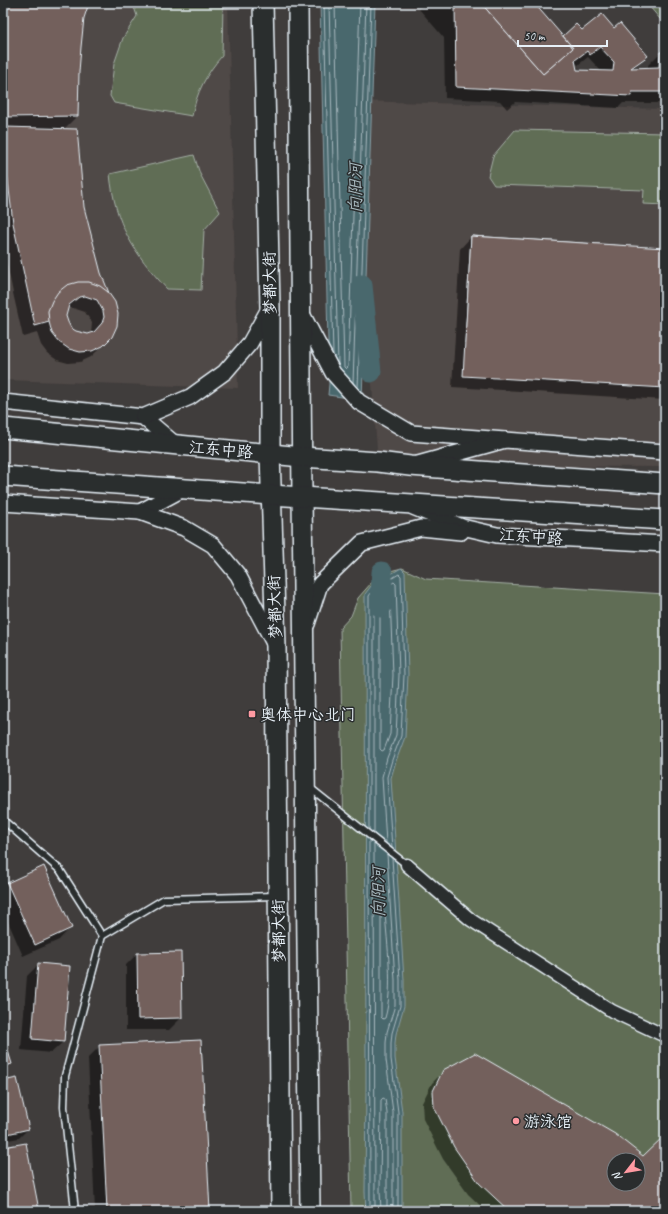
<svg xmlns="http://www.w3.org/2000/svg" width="668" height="1214" viewBox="0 0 668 1214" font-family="Caveat,'LXGW WenKai TC',sans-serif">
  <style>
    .built { fill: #4f4846 }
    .green { fill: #606d54; stroke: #a4afa6; fill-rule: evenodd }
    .water { fill: #4a676d; stroke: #899ea5 }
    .shadow { fill: #0007; fill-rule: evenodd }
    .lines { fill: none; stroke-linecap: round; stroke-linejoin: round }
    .shore { stroke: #a9bac0; stroke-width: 1 }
    .river { stroke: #4a676d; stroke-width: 21 }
    .building { fill: #73615c; stroke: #e8f1f8; fill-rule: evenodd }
    .service-casing { stroke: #e8f1f8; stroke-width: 9 }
    .minor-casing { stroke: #e8f1f8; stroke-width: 15 }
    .tertiary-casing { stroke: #e8f1f8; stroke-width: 18 }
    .primary-casing { stroke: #e8f1f8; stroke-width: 22 }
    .service { stroke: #2a2d2e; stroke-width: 6 }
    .minor { stroke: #2a2d2e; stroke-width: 12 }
    .tertiary { stroke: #2a2d2e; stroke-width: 15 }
    .primary { stroke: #2a2d2e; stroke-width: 19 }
    .poi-dot { fill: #ff9aa2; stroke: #2a2d2e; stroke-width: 1.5 }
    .labels { text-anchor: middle; stroke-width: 3; stroke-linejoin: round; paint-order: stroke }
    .street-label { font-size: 16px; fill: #e8f1f8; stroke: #2a2d2e }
    .poi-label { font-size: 16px; fill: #e8f1f8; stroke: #2a2d2e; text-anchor: start }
    .water-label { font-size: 17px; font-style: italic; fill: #a9bac0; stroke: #2a2d2e }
  </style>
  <rect width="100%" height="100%" fill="#403d3c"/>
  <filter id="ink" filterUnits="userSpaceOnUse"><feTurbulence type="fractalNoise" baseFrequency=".025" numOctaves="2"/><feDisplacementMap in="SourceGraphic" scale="8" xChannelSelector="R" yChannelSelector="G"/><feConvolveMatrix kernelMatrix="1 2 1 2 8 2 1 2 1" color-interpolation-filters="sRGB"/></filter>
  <g filter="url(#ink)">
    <g class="built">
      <path d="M3,3h225l10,385 -235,-8z"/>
      <path d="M355,101l310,8v358l-255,-1 -32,-4 -7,-90 -15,-141z"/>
    </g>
    <g class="green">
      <path d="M136,3h87l-1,53c-15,16 -26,38 -30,60l-78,-13 -4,-7 4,-32 9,-26 14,-22 -3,-9z"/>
      <path d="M665,4v14l-5,1 -11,-13z"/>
      <path d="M515,130l150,3v72l-22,-1 1,-14 -150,-5 -6,-9 5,-20z"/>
      <path d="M194,155l6,19 20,38 -16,18 -3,60 -34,-1c-34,-37 -52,-65 -57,-115z"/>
      <path d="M402,568l24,11 239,15v617h-314l-11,-583 11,-12 7,-18 15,-17 13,-9zM614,1160h24v24h-24z"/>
    </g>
    <g class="water">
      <path d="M320,3h55l-13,397 -34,-5 1,-11z"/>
      <path d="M401,568l4,4 3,103 -3,62 -9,24 -5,17 13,202v26l-8,28 -1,9v15l7,54v99h-36l-1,-19 1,-104 -1,-494 6,-8z"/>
    </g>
    <g class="shadow">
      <path d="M3,3h85l-5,15 -5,53 -1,45 -14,14 20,77 28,130 -20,20 -11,5 -12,1 -11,-3 -10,-7 -6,-8 -4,-12 -14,4 -10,-44 -10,-50zM67,308h6l12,4 7,11 -1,11 -3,1 -12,-3 -5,-4 -6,-12z"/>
      <path d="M425,3h108l30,34 13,-11 6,5 32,-2 32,26 -13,14 15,-1v-3l12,-12h5v50h-42l-5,5 -103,-6 -8,7 -7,-8 -55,-3 -1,-60 -25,-29zM588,57l14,15 -26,-1 -2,-10 4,4z"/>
      <path d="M471,237l194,12v151l-213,-13 8,-138z"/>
      <path d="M8,883l62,45 -11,12 -36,16 -20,-46v-22z"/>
      <path d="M180,953l1,65 -12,12h-43v-65l11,-11z"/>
      <path d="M39,964l24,78 -12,11 -30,-3 6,-74z"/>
      <path d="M3,1038l8,26 -8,8z"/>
      <path d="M100,1046l109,165h-114l-7,-153z"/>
      <path d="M444,1071l199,86 22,-20v74h-179l-18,-17 -25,-35 -20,-40 -1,-16 10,-20zM614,1160h24v24h-24z"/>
      <path d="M3,1082l25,47 -9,9 -16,3z"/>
      <path d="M25,1144l13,66 -35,1v-63z"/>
    </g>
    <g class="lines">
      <g class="shore">
        <path d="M324,3l9,351"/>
        <path d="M329,3l9,361"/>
        <path d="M335,3l9,364 2,2 2,-2 12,-364"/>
        <path d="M353,383l13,-380"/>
        <path d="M358,388l13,-385"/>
        <path d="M389,593l1,2 3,80 -3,59 -6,16 -2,1 -2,-2v-149l1,-2z"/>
        <path d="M369,830v-234l5,-7 25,-15 2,2 3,99 -3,61 -9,24 -5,17 5,71"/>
        <path d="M374,834v-236l3,-5 17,-11 2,2 3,91 -3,60 -9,23 -5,19 4,66"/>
        <path d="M369,840l1,371"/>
        <path d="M374,844l1,367"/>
        <path d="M387,854l8,126v25l-8,27 -1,11v17l7,52v99"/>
        <path d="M392,858l8,122v26l-8,27 -1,10v16l7,53v99"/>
        <path d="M383,910l2,2c2,32 9,75 0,106l-2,1 -2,-2v-105z"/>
        <path d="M381,1211l-1,-20 1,-91 2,-2 2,1 2,14v98"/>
      </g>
      <g class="river">
        <path d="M362,285l9,87"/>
        <path d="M381,607l1,-35"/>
      </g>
    </g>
    <g class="building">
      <path d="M3,3h86l-5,15 -3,29 -2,25 -1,44 -75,1z"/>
      <path d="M455,3h26l62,71 30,-26 -10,-12 13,-12 6,6 20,-16 12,14 6,-5 28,33 -17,12 28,-1 1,-15h5v40h-33l-1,4 -175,-9zM600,47l14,15 -1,9 -36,-1 -2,-10 12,-9 3,4z"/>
      <path d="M481,3h53l39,45 -30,26z"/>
      <path d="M5,127l72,2 7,78 17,66 8,20 -37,-2 -23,31 -14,4 -22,-103 -7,-59z"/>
      <path d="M471,236l157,10 -1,28 -110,-3 -2,74 -50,-2z"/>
      <path d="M471,236l194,12v140l-202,-12z"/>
      <path d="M78,282h11l11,4 8,6 7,10 3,12 -1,12 -5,11 -9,9 -11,5 -12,1 -11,-3 -10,-7 -7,-9 -3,-11 -1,-11 4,-10 6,-9 9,-7zM85,296l12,4 6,11 1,6 -2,6 -8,9 -6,2 -12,-3 -5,-3 -3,-6 -2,-6 3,-11 10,-8z"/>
      <path d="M44,866l28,62 -37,17 -28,-62z"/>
      <path d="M181,952l1,66 -44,1 -1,-66z"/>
      <path d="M38,963l32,3 -6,76 -32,-3z"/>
      <path d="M3,1035l9,29 -9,3z"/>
      <path d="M201,1040l9,171h-103l-8,-166z"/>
      <path d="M475,1053l140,81 28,22 22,-21v76h-156l-30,-28 -25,-36 -20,-40 -1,-16 10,-21zM614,1160h24v24h-24z"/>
      <path d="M17,1078l12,51 -26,6v-54z"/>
      <path d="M26,1143l13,67 -36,1v-64z"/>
    </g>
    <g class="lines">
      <g class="service-casing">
        <g id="service">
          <path d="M309,787l98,78"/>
          <path d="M3,820l57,50 42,66"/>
          <path d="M75,1211l-11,-104 1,-31 37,-140 62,-37 111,-3"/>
        </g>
      </g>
      <g class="minor-casing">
        <path id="minor" d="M407,865l64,55 141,91 53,25"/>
      </g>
      <g class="tertiary-casing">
        <g id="tertiary">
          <path d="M301,312l32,61 26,29 52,31 94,7"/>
          <path d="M3,402l140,15 33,28"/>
          <path d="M143,417l47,-20 35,-25 25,-29 20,-36"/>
          <path d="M418,464l87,-24 160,12"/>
          <path d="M3,503l137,9 43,-23"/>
          <path d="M413,507l49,20 35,8 168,9"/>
          <path d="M140,512l44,16 29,17 25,30 38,72"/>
          <path d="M307,624l13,-40 42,-41 59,-15 40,4"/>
        </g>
      </g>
      <g class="primary-casing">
        <g id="primary">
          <path d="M263,3l7,304v146l6,194 5,564"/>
          <path d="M298,3l4,494 8,714"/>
          <path d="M3,428l299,29 76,5 32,4 255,18"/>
          <path d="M3,476l268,19 394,25"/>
        </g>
      </g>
      <use href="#service" class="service"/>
      <use href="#minor" class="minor"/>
      <use href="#tertiary" class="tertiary"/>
      <use href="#primary" class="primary"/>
    </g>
  </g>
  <g class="poi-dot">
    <rect x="248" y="710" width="8" height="8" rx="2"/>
    <circle cx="516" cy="1121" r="4"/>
  </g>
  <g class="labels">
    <g class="street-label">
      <text transform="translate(269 283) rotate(-91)" y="6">梦都大街</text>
      <text transform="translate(221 449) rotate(5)" y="6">江东中路</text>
      <text transform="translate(531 536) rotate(4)" y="6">江东中路</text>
      <text transform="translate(274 607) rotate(-92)" y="6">梦都大街</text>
      <text transform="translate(278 931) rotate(-91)" y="6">梦都大街</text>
    </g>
    <g class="poi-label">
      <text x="260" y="720">奥体中心北门</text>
      <text x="524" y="1127">游泳馆</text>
    </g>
    <g class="water-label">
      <text transform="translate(355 188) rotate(-90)" y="6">向阳河</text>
      <text transform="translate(378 892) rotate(-90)" y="6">向阳河</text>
    </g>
  </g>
  <rect width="668" height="1214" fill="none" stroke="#2a2d2e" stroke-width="16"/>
  <rect x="8" y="8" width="652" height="1198" fill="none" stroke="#e8f1f8" stroke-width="1.5" filter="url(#ink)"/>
  <g transform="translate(626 1172) rotate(239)"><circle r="19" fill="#2a2d2e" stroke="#767b7f"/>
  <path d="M0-3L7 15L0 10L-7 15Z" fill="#ff9aa2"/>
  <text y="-6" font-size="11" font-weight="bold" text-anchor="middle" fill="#e8f1f8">N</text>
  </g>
  <path d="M518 40v6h89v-6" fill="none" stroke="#e8f1f8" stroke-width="2"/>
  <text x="524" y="40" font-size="12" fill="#e8f1f8" stroke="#2a2d2e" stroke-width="3" paint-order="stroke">50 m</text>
</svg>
